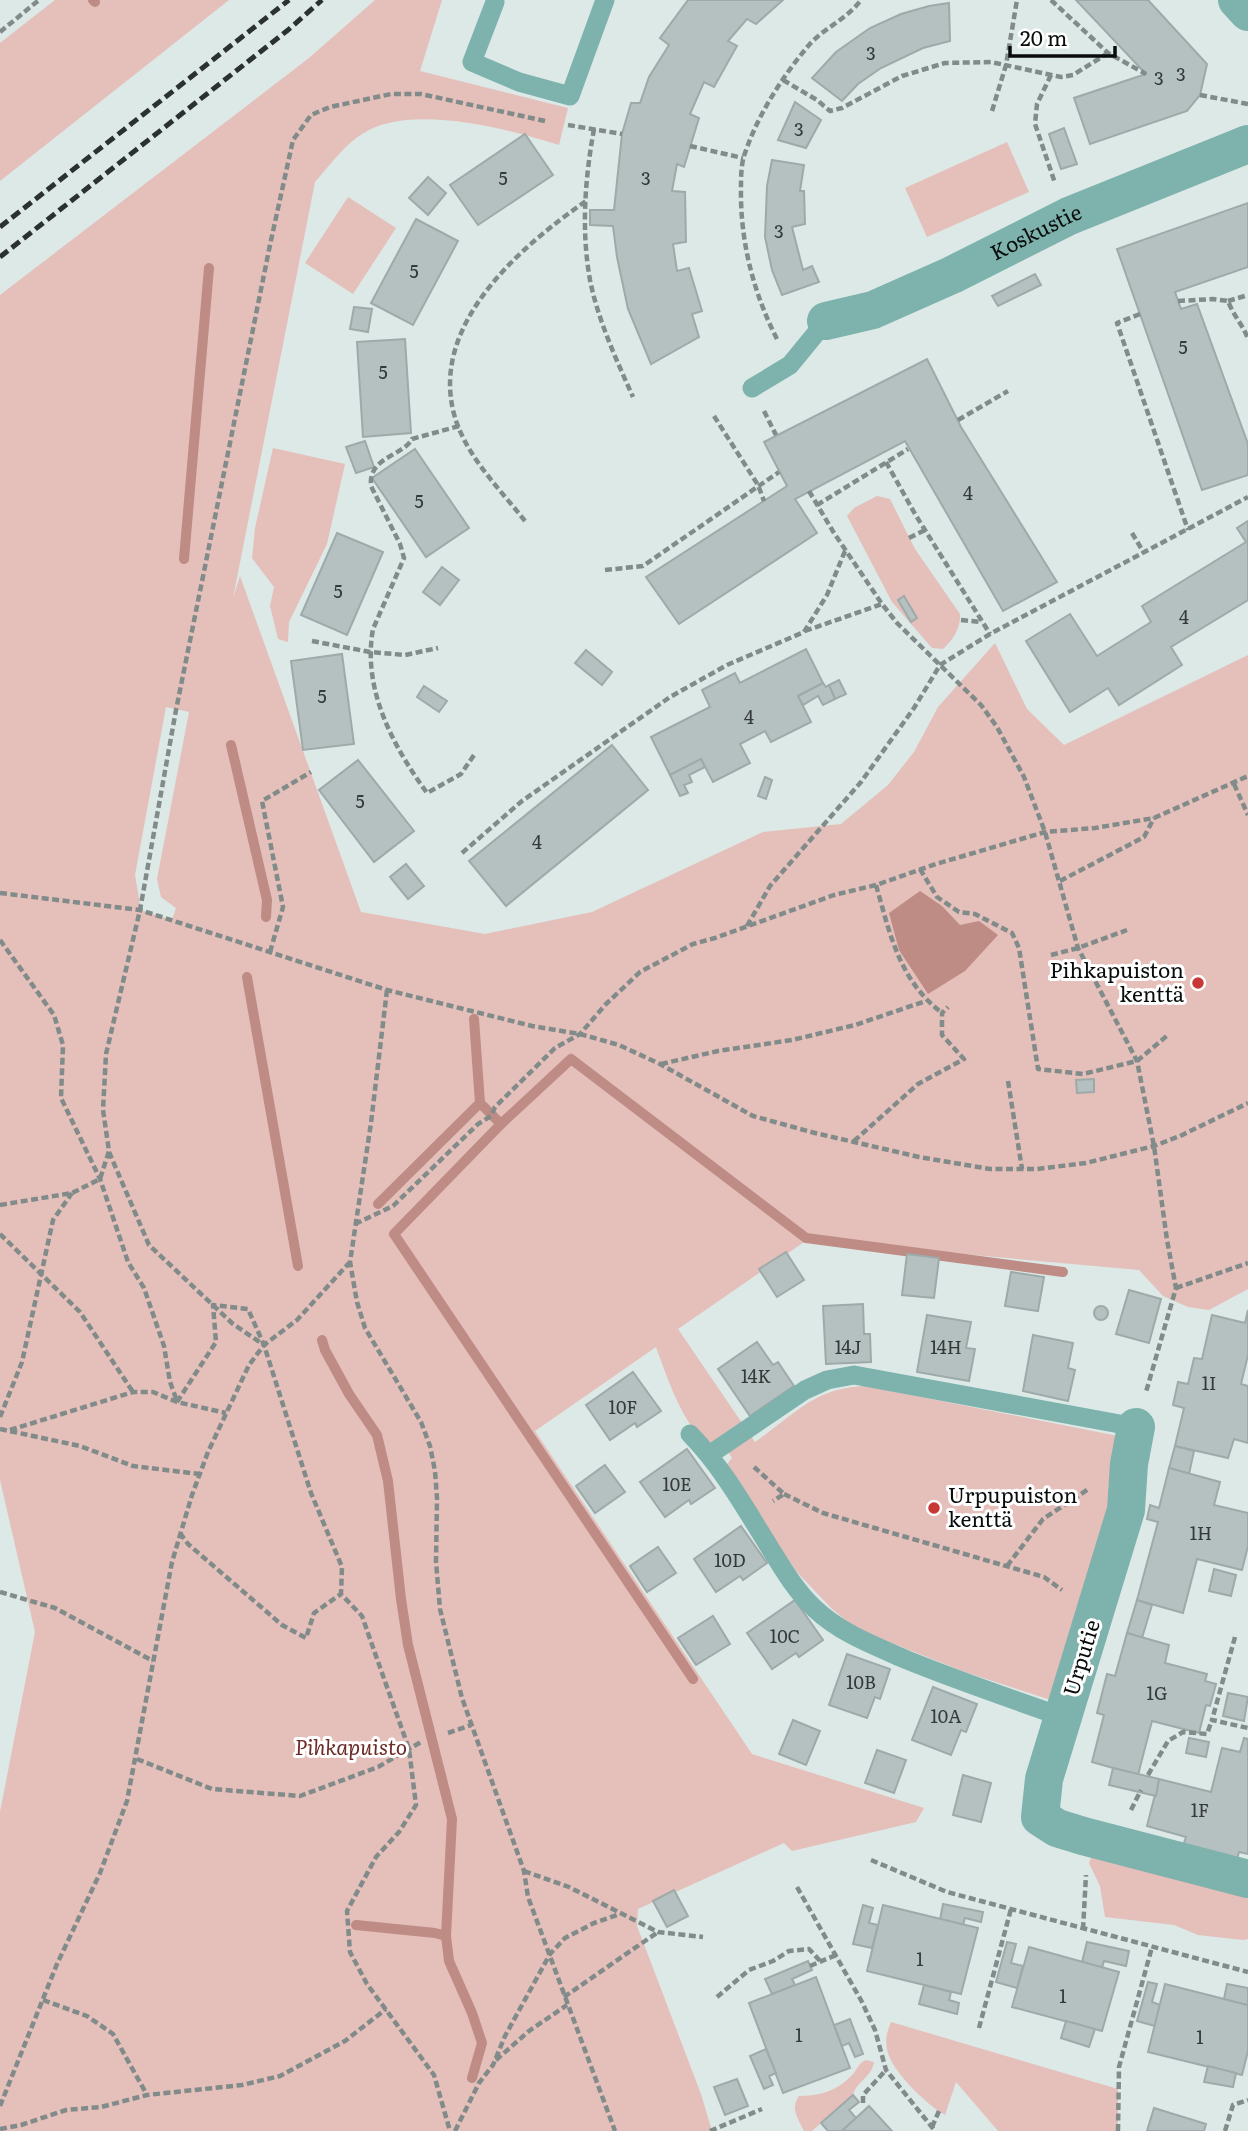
<svg xmlns="http://www.w3.org/2000/svg" width="1248" height="2131" viewBox="0 0 1248 2131" font-family="Literata,serif">
  <style>
    .green { fill: #e5bfba; fill-rule: evenodd }
    .water { fill: #be8b85 }
    .lines { fill: none; stroke-linecap: round; stroke-linejoin: round }
    .stream { stroke: #be8b85; stroke-width: 10 }
    .building { fill: #b5c1c0; stroke: #9eaaa9; stroke-width: 2 }
    .path { stroke: #818b89; stroke-width: 4.5; stroke-dasharray: 7 3.5; stroke-linecap: butt }
    .lane { stroke: #7eb2ad; stroke-width: 19 }
    .street { stroke: #7eb2ad; stroke-width: 38 }
    .rail { stroke: #2b3130; stroke-width: 5; stroke-dasharray: 10 5; stroke-linecap: butt }
    .poi-dot { fill: #c83935; stroke: #fff; stroke-width: 2.5 }
    .labels { text-anchor: middle; stroke-width: 6; stroke-linejoin: round; paint-order: stroke }
    .number-label { font-size: 18px; fill: #333a39 }
    .street-label { font-size: 21px; fill: #080d0c; stroke: #fff }
    .poi-label { font-size: 21px; fill: #080d0c; stroke: #fff; text-anchor: end }
    .park-label { font-size: 21px; font-style: italic; fill: #6c2b26; stroke: #fff }
  </style>
  <rect width="100%" height="100%" fill="#dce9e7"/>
  <g class="green">
    <path d="M55,0h174l-229,181v-138z"/>
    <path d="M375,0h67l-22,71 148,37 -9,37c-50,-16 -141,-40 -190,-15 -22,11 -38,34 -54,52l-82,416 7,-22 121,336 124,22 107,-22 171,-80 78,-8 47,-39 26,-33 24,-45 57,-64 32,66 37,36 184,-90v634l-39,21 -21,-3 -25,-11 -24,-26 -332,-30 -129,89 77,113c39,-27 60,-55 111,-56l257,51 -15,51 12,4 -63,210 -92,-30 -94,-37 -23,-13 -17,-14 -35,-37 -72,-103 8,-10 -11,-17c-6,2 -11,3 -16,0 -22,-16 -40,-69 -49,-94l-121,84 217,323 172,54 -8,14 -124,29 -8,-8 -146,66 -1,17 64,168 11,37h-712v-319l35,-180 -35,-152v-1185l309,-237zM166,707l23,5 -32,167 4,18 15,11 -4,12 -31,-10 -6,-35z"/>
    <path d="M1007,142l22,50 -102,45 -22,-49z"/>
    <path d="M348,197l48,31 -43,66 -48,-31z"/>
    <path d="M273,448l72,16 -18,80 -38,78 -1,20 -10,-3 -8,-33 4,-19 -22,-29 3,-30z"/>
    <path d="M877,496l13,3 25,50 45,65c1,14 -7,26 -17,35l-11,-1 -40,-46 -45,-86 7,-8z"/>
    <path d="M1093,1853l155,41v45l-5,1 -45,-5 -24,-10 -69,-8 -5,-31 -11,-23z"/>
    <path d="M891,2022l227,67v42h-120l-42,-49 -11,33c-18,-10 -55,-45 -58,-66 -2,-11 0,-17 4,-27z"/>
    <path d="M866,2060l8,2c-2,15 -18,20 -21,33l-41,36h-8c-6,-13 -14,-22 -5,-35 20,0 38,-5 52,-20 7,-6 6,-12 15,-16z"/>
  </g>
  <path class="water" d="M920,891l22,15 18,19 19,-4 19,14 -33,36 -37,23 -29,-44 -10,-37z"/>
  <g class="lines">
    <g class="stream">
      <path d="M93,0l2,2"/>
      <path d="M184,559l25,-291"/>
      <path d="M231,745l36,155 -1,17"/>
      <path d="M247,977l51,289"/>
      <path d="M474,1019l6,84 21,21 -107,110 299,445"/>
      <path d="M501,1124l70,-65 235,179 257,34"/>
      <path d="M378,1204l102,-101"/>
      <path d="M322,1340l3,10 24,44 28,41 11,46 13,118 7,46 44,174 -6,117 3,25 23,52 10,30 -10,35"/>
      <path d="M356,1925l79,8 11,3"/>
    </g>
  </g>
  <g class="building">
    <path d="M688,0h95l-27,24 -9,-5 -19,22 9,5 -23,41 -10,-5 -14,32 9,4 -15,49 -7,-3 -5,27 13,1 1,50 -13,2 4,27 12,-3 13,43 -10,3 7,23 -48,27 -23,-55 -11,-52 -4,-31 -23,-1v-15h24l8,-76 9,-31h9l9,-26 20,-32 -9,-7z"/>
    <path d="M1076,0h72l59,64 -7,31 -13,16 -97,33 -16,-46 72,-24z"/>
    <path d="M949,3l1,38 -27,7 -42,20 -23,16 -16,17 -30,-23 24,-26 34,-24 31,-14 28,-8z"/>
    <path d="M795,102l26,18 -15,28 -28,-8z"/>
    <path d="M1064,128l13,36 -16,5 -12,-35z"/>
    <path d="M525,134l28,41 -75,50 -28,-40z"/>
    <path d="M772,160l32,5 -4,26h4l1,33 -13,3 11,43 9,-4 7,16 -37,13 -10,-25 -7,-33 2,-51z"/>
    <path d="M428,177l18,16 -18,22 -19,-17z"/>
    <path d="M1248,203v64l-73,25 6,17 16,-5 51,140v31l-46,15 -85,-241z"/>
    <path d="M416,219l42,22 -45,84 -42,-22z"/>
    <path d="M1035,274l6,11 -43,21 -6,-10z"/>
    <path d="M354,307l18,2 -4,23 -18,-3z"/>
    <path d="M405,339l6,94 -48,4 -6,-95z"/>
    <path d="M927,359l34,68 96,155 -54,29 -98,-170 -110,58 22,34 -138,91 -33,-47 141,-91 -23,-44z"/>
    <path d="M365,441l9,26 -18,6 -10,-26z"/>
    <path d="M415,449l54,79 -43,29 -54,-79z"/>
    <path d="M1248,521v79l-77,47 11,18 -63,40 -11,-17 -38,24 -44,-71 44,-27 27,42 54,-34 -9,-16 104,-64 -9,-14z"/>
    <path d="M337,533l46,19 -36,83 -46,-20z"/>
    <path d="M442,567l17,13 -19,25 -17,-13z"/>
    <path d="M904,596l13,22 -6,4 -13,-22z"/>
    <path d="M806,649l17,34 -25,13 13,26 -40,20 -6,-11 -25,13 10,19 -37,19 -12,-23 -31,16 -19,-38 59,-30 -8,-17 33,-17 5,10z"/>
    <path d="M586,650l26,22 -10,13 -27,-22z"/>
    <path d="M342,654l12,90 -51,6 -12,-89z"/>
    <path d="M839,680l7,14 -11,5 -6,-14z"/>
    <path d="M823,683l3,4 3,-2 6,14 -12,6 -5,-9 -15,9 -5,-9z"/>
    <path d="M424,686l23,15 -8,11 -22,-15z"/>
    <path d="M612,745l36,45 -142,116 -37,-45z"/>
    <path d="M701,759l4,8 -16,8 3,7 -8,3 4,8 -8,3 -10,-21z"/>
    <path d="M358,760l56,71 -40,31 -55,-72z"/>
    <path d="M765,777l7,3 -6,19 -8,-3z"/>
    <path d="M406,864l18,22 -16,13 -18,-22z"/>
    <path d="M1094,1079v13l-17,1 -1,-13z"/>
    <path d="M786,1252l18,28 -27,17 -18,-28z"/>
    <path d="M907,1254l32,4 -5,40 -32,-3z"/>
    <path d="M1011,1272l33,5 -6,34 -33,-5z"/>
    <path d="M1129,1290l32,9 -12,44 -33,-9z"/>
    <path d="M863,1304l1,30h6l1,28 -45,2 -3,-58z"/>
    <circle cx="1101" cy="1313" r="7"/>
    <path d="M1248,1310v45l-7,29 7,2v57l-14,-4 -6,19 -53,-12 9,-38 -11,-3 5,-23 10,2 6,-26 8,1 10,-44 33,8z"/>
    <path d="M927,1315l44,7 -5,26 9,1 -6,32 -52,-9z"/>
    <path d="M1033,1335l40,8 -5,25 7,2 -7,31 -45,-10z"/>
    <path d="M757,1342l16,23 5,-3 16,24 -44,30 -32,-47z"/>
    <path d="M633,1372l28,39 -24,16 -2,-4 -25,17 -24,-35z"/>
    <path d="M1175,1446l19,5 -5,23 -20,-6z"/>
    <path d="M687,1449l28,39 -24,16 -2,-4 -24,17 -25,-35z"/>
    <path d="M605,1465l20,27 -30,21 -19,-27z"/>
    <path d="M1169,1468l51,14 -6,23 34,8v33l-6,24 -45,-11 -14,54 -46,-13 21,-78 -11,-3 3,-14 9,3z"/>
    <path d="M741,1526l26,37 -24,17 -3,-4 -24,16 -22,-33z"/>
    <path d="M658,1547l18,26 -29,19 -17,-26z"/>
    <path d="M1214,1569l22,6 -5,21 -22,-5z"/>
    <path d="M795,1600l28,40 -24,17 -3,-4 -24,16 -25,-36z"/>
    <path d="M1137,1600l15,5 -10,33 -15,-5z"/>
    <path d="M713,1616l17,28 -34,21 -18,-27z"/>
    <path d="M1127,1633l42,12 -4,18 42,11 -2,7 11,3 -6,22 -4,-1 -7,28 -47,-12 -14,54 -46,-13 12,-47 -7,-2 10,-39 8,2z"/>
    <path d="M847,1654l43,15 -10,30 -5,-2 -8,21 -38,-13z"/>
    <path d="M933,1687l44,17 -11,28 -5,-2 -10,25 -39,-15z"/>
    <path d="M1228,1693l20,4 -4,24 -21,-5z"/>
    <path d="M793,1720l27,11 -14,34 -27,-11z"/>
    <path d="M1189,1738l20,4 -3,15 -20,-4z"/>
    <path d="M1244,1738l4,1v115l-9,-2 -2,7 -54,-13 3,-9 -39,-11 12,-47 52,13 11,-44 18,4z"/>
    <path d="M877,1750l29,10 -12,33 -29,-10z"/>
    <path d="M1113,1768l46,11 -3,17 -47,-11z"/>
    <path d="M963,1775l28,8 -10,39 -28,-7z"/>
    <path d="M674,1890l14,26 -21,11 -14,-26z"/>
    <path d="M943,1904l40,8 -2,10 -16,-4 -2,7 -23,-5z"/>
    <path d="M863,1905l10,3 -4,15 9,2 -6,23 -19,-4z"/>
    <path d="M883,1905l95,23 -17,66 -94,-23z"/>
    <path d="M1007,1942l9,2 -5,19 12,3 -6,22 -21,-6z"/>
    <path d="M1087,1942l42,9 -3,15 -22,-5 -2,7 -20,-6z"/>
    <path d="M1029,1947l90,25 -17,59 -90,-24z"/>
    <path d="M808,1961l4,9 -20,9 3,6 -23,9 -7,-15z"/>
    <path d="M816,1977l34,91 -67,25 -34,-90z"/>
    <path d="M1148,1982l9,2 -5,18 8,3 -5,21 -18,-5z"/>
    <path d="M1165,1984l83,21v46l-6,24 -94,-23z"/>
    <path d="M1227,1984l21,4v17l-24,-6z"/>
    <path d="M924,1985l27,7 -2,8 10,3 -2,11 -38,-10z"/>
    <path d="M850,2019l13,35 -8,3 -6,-14 -7,3 -8,-21z"/>
    <path d="M1066,2021l29,8 -6,18 -28,-9z"/>
    <path d="M766,2049l10,24 -7,3 4,9 -9,4 -14,-33z"/>
    <path d="M1208,2066l28,7 -3,14 -29,-5z"/>
    <path d="M737,2079l11,27 -23,9 -11,-28z"/>
    <path d="M853,2095l6,7 -10,8 7,8 -14,13h-14l-7,-8z"/>
    <path d="M869,2106l23,25h-50l14,-13z"/>
    <path d="M1154,2108l52,16 -2,7h-57z"/>
  </g>
  <g class="lines">
    <g class="path">
      <path d="M1051,0l57,53 38,21"/>
      <path d="M0,32l39,-32"/>
      <path d="M1051,75l-14,29 -2,20 20,59"/>
      <path d="M783,80l34,20 13,11 12,-3 60,-32 43,-13 46,-1 70,15 12,-2 35,-22"/>
      <path d="M1200,95l48,9"/>
      <path d="M992,111l14,-46 11,-65"/>
      <path d="M568,125l54,9"/>
      <path d="M594,129c-9,49 -13,101 -4,151 8,40 26,79 43,117"/>
      <path d="M690,146l53,12"/>
      <path d="M1178,301l35,-2 15,2c5,14 15,24 20,38"/>
      <path d="M1228,301l20,-6"/>
      <path d="M1140,314l-23,9 71,207"/>
      <path d="M777,339c-24,-47 -37,-99 -36,-151 0,-10 0,-22 3,-32 13,-40 38,-79 65,-111 16,-18 37,-25 52,-45"/>
      <path d="M764,411l12,24"/>
      <path d="M714,416l44,69 6,16"/>
      <path d="M958,420l50,-29"/>
      <path d="M459,426l-47,13c-9,17 -44,18 -41,47l29,58 4,14 -31,71c-11,60 20,117 54,164l34,-19 13,-19"/>
      <path d="M886,462l29,52 75,120"/>
      <path d="M809,491l25,42 48,71 15,19 84,82 16,22 27,50 21,55 33,116 59,113 17,85 13,94 9,48 -30,104"/>
      <path d="M817,505l91,-56"/>
      <path d="M525,521c-26,-33 -60,-66 -71,-107 -24,-90 66,-167 132,-213"/>
      <path d="M1132,533l12,20"/>
      <path d="M909,538l16,-8"/>
      <path d="M605,570l38,-4 136,-94"/>
      <path d="M961,620l21,2"/>
      <path d="M805,631l77,-27"/>
      <path d="M312,641l58,11 35,3 33,-7"/>
      <path d="M1234,784l14,31"/>
      <path d="M462,853l60,-52 148,-104 57,-32 77,-33 23,-37 18,-44"/>
      <path d="M920,869l17,28 22,15 16,2 37,19 7,15 19,121 45,5 54,-13 32,-27"/>
      <path d="M1060,881l84,-44 10,-19"/>
      <path d="M876,885c14,49 23,95 66,128"/>
      <path d="M0,893l140,17 247,80 145,36 48,8 39,11 41,19 93,52 62,17 104,24 71,12h47l49,-6 68,-17 26,-10 68,-33"/>
      <path d="M747,926l23,-40 91,-104 53,-74 26,-43 50,-31 258,-137"/>
      <path d="M0,940l54,75 9,30 -2,53 39,81 28,83 16,26 20,58 6,36 7,19"/>
      <path d="M270,952l13,-45 -21,-106 49,-29"/>
      <path d="M1051,955l27,-7 49,-18"/>
      <path d="M387,990l-16,133 -21,139 7,40 8,26 56,94 9,24 5,25 2,27 -1,64 4,47 22,89 62,173 4,26 87,234"/>
      <path d="M661,1064l57,-13 74,-11 63,-15 71,-24"/>
      <path d="M1008,1081l14,88"/>
      <path d="M854,1141l64,-57 46,-25 -22,-24v-22l6,-6"/>
      <path d="M109,1152l40,93 84,79 31,21"/>
      <path d="M0,1205l72,-12 28,-14 9,-28 -6,-41 3,-56 34,-144 36,-200 94,-465 23,-105 18,-25 19,-8 61,-13h30l124,27"/>
      <path d="M355,1224l38,-18 85,-82 13,-8 4,-9 60,-59 25,-14 26,-30 34,-32 53,-28 22,-6 119,-43 42,-10 60,-21 109,-32 50,-4 59,-10 94,-42"/>
      <path d="M0,1234l80,78 53,80"/>
      <path d="M1176,1288l72,-25"/>
      <path d="M177,1402l39,-60 -3,-37 35,4 16,36 47,148 31,74 -1,27 21,22 14,40 33,93 7,56 -17,27 -23,25 -29,54 3,41 17,32 67,91 16,56"/>
      <path d="M0,1417l22,-55 31,-142 19,-27"/>
      <path d="M0,1429l80,17 53,20 66,8"/>
      <path d="M10,1430l123,-38h20l24,10 49,11"/>
      <path d="M754,1467l30,27 -11,7"/>
      <path d="M784,1494l39,19 221,64 18,13"/>
      <path d="M180,1533l8,11 94,81 24,13 8,-25 27,-19"/>
      <path d="M1007,1566l36,-47 47,-31"/>
      <path d="M0,1592l55,16 98,53"/>
      <path d="M1235,1637l-23,83 36,8"/>
      <path d="M448,1733l23,-8"/>
      <path d="M137,1759l75,30 88,7 78,-29 43,-25"/>
      <path d="M1148,1775l20,-34 15,-9 24,2 5,-14"/>
      <path d="M1131,1810l10,-20"/>
      <path d="M871,1860l76,32 301,80"/>
      <path d="M524,1871l45,16 89,45 45,5"/>
      <path d="M797,1887l65,115 13,28 11,40 49,61"/>
      <path d="M1083,1929l3,-54"/>
      <path d="M810,1966l26,-11"/>
      <path d="M564,1997l94,-65"/>
      <path d="M717,1997l32,-27 24,-9 16,-10 20,-2 12,13"/>
      <path d="M43,2000l44,16 26,18 34,61"/>
      <path d="M979,2028l32,-119"/>
      <path d="M496,2060l33,-29 38,-26"/>
      <path d="M863,2103v-8l23,-25"/>
      <path d="M0,2106l57,-142 43,-91 27,-72 45,-239 20,-67 16,-43 41,-87 15,-20 33,-25 52,-57"/>
      <path d="M932,2127l7,-16"/>
      <path d="M0,2129l21,-4 45,-15 35,-3 46,-12 95,-10 38,-9 65,-35 41,-32"/>
      <path d="M455,2131l24,-48 14,-18 12,-29 45,-82 15,-16 29,-15 26,-9"/>
      <path d="M710,2131l52,-22"/>
      <path d="M1118,2131l1,-64 33,-120"/>
      <path d="M1225,2131l8,-26 15,-5"/>
    </g>
    <g class="lane">
      <path d="M495,2l-23,60 47,20 51,14 35,-96"/>
      <path d="M752,388l38,-23 36,-44"/>
      <path d="M690,1434c33,34 55,74 80,114 13,21 26,43 44,60 26,25 61,38 93,52 52,21 104,39 156,57"/>
      <path d="M709,1455l96,-65 22,-10 27,-5 282,52"/>
    </g>
    <g class="street">
      <path d="M1237,0l11,12"/>
      <path id="s1" d="M826,321l47,-11 79,-35 117,-59 179,-72"/>
      <path d="M1136,1427l-7,37 -3,46 -82,269 -4,38 17,11 26,8 165,43"/>
    </g>
    <g class="rail">
      <path d="M0,227l289,-227"/>
      <path d="M0,257l288,-227 34,-30"/>
    </g>
  </g>
  <g class="poi-dot">
    <circle cx="1198" cy="983" r="7"/>
    <circle cx="934" cy="1508" r="7"/>
  </g>
  <g class="labels">
    <g class="number-label">
      <text x="871" y="60">3</text>
      <text x="1181" y="81">3</text>
      <text x="1159" y="85">3</text>
      <text x="799" y="136">3</text>
      <text x="503" y="185">5</text>
      <text x="646" y="185">3</text>
      <text x="779" y="238">3</text>
      <text x="414" y="278">5</text>
      <text x="1183" y="354">5</text>
      <text x="383" y="379">5</text>
      <text x="968" y="500">4</text>
      <text x="419" y="508">5</text>
      <text x="338" y="598">5</text>
      <text x="1184" y="624">4</text>
      <text x="322" y="703">5</text>
      <text x="749" y="724">4</text>
      <text x="360" y="808">5</text>
      <text x="537" y="849">4</text>
      <text x="848" y="1354">14J</text>
      <text x="946" y="1354">14H</text>
      <text x="756" y="1383">14K</text>
      <text x="1209" y="1390">1I</text>
      <text x="623" y="1414">10F</text>
      <text x="677" y="1491">10E</text>
      <text x="1201" y="1540">1H</text>
      <text x="730" y="1567">10D</text>
      <text x="785" y="1643">10C</text>
      <text x="861" y="1689">10B</text>
      <text x="1157" y="1700">1G</text>
      <text x="946" y="1723">10A</text>
      <text x="1200" y="1817">1F</text>
      <text x="920" y="1966">1</text>
      <text x="1063" y="2003">1</text>
      <text x="799" y="2042">1</text>
      <text x="1200" y="2044">1</text>
    </g>
    <g class="street-label">
      <text dy="7" stroke="none"><textPath href="#s1" startOffset="229">Koskustie</textPath></text>
      <text transform="translate(1082 1658) rotate(-73)" y="7">Urputie</text>
    </g>
    <g class="poi-label">
      <text x="1184" y="978">Pihkapuiston<tspan x="1184" dy="24">kenttä</tspan></text>
      <text x="948" y="1503" text-anchor="start">Urpupuiston<tspan x="948" dy="24">kenttä</tspan></text>
    </g>
    <g class="park-label">
      <text x="351" y="1755">Pihkapuisto</text>
    </g>
  </g>
  <path d="M1010 46v10h105v-10" fill="none" stroke="#080d0c" stroke-width="3.5"/>
  <text x="1020" y="46" font-size="21" fill="#080d0c" stroke="#ffffff" stroke-width="5" paint-order="stroke">20 m</text>
</svg>
